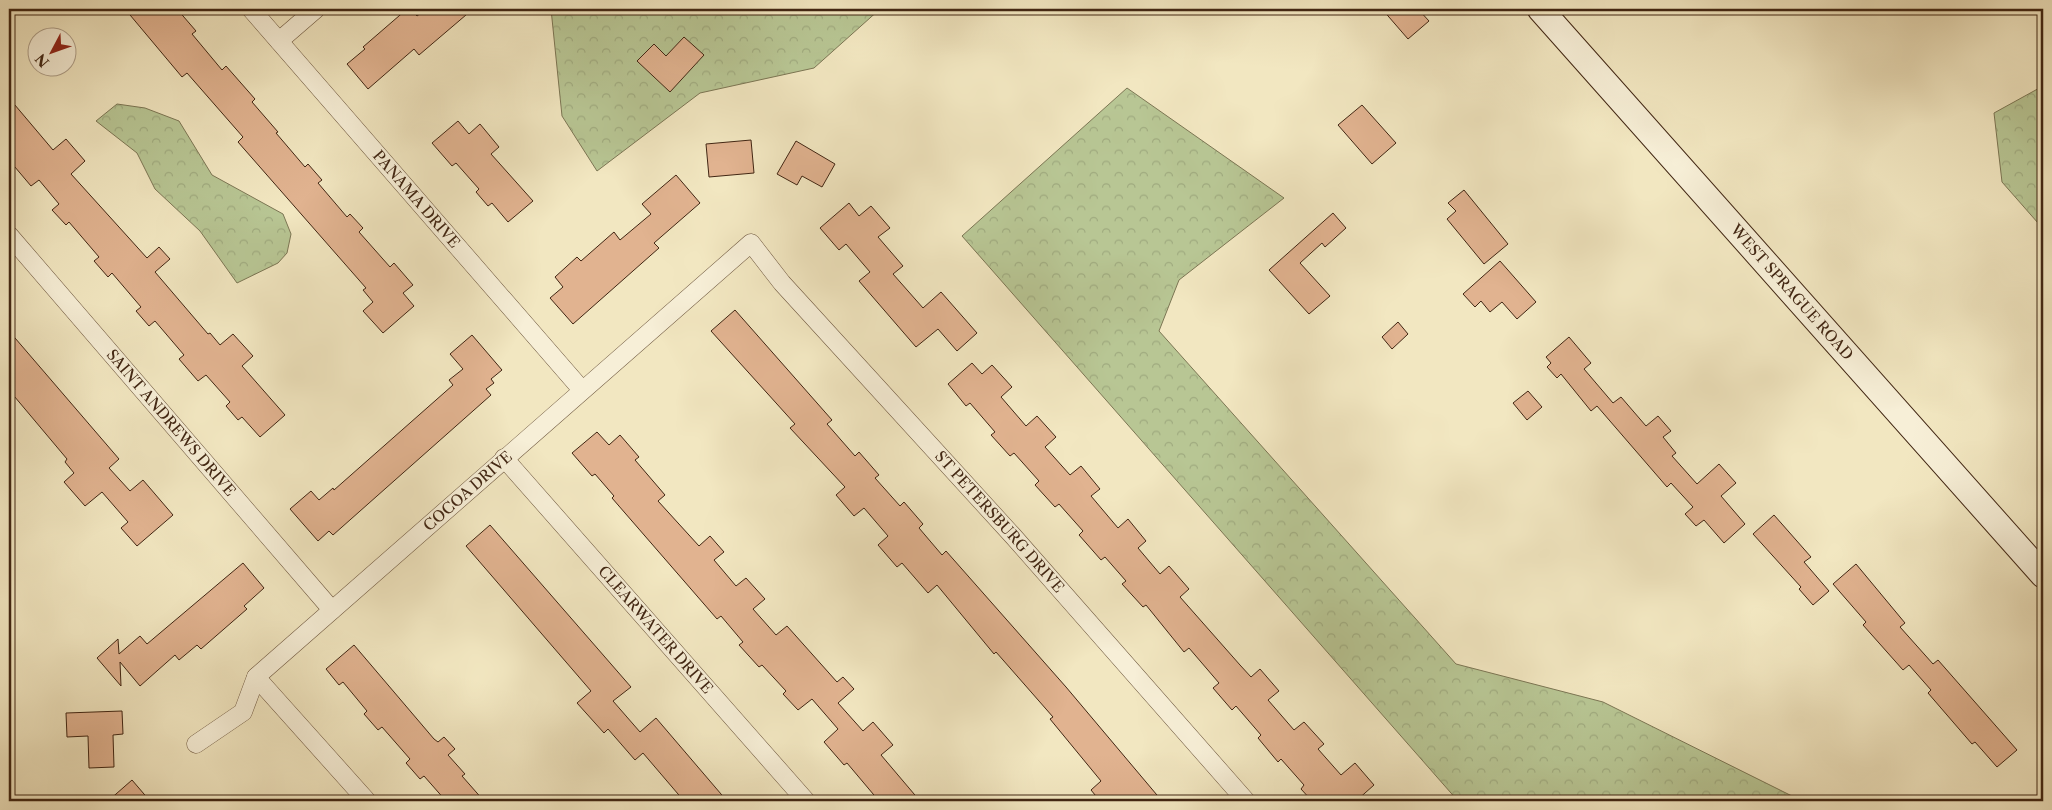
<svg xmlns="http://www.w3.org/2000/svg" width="2052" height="810" viewBox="0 0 2052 810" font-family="'Libre Caslon Text',serif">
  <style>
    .forest { fill: url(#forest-crowns); stroke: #7c7654 }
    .building { fill: #e1b390; stroke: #412613 }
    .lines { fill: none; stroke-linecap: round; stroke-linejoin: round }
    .street-casing { stroke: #6d563e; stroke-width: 19 }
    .secondary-casing { stroke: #412613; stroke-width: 27 }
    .street { stroke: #f7efd7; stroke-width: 18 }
    .secondary { stroke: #f7efd7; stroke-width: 25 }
    .labels { text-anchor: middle; stroke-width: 4; stroke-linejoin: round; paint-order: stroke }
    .street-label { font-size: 15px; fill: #412613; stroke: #f7efd7 }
  </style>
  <defs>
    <pattern id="forest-crowns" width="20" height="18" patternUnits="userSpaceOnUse" patternTransform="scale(1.25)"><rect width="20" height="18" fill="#b8c694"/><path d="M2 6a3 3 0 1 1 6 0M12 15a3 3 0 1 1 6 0" fill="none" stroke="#9faa7f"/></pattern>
  </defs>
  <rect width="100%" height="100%" fill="#f2e7c1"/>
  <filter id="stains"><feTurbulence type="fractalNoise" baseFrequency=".004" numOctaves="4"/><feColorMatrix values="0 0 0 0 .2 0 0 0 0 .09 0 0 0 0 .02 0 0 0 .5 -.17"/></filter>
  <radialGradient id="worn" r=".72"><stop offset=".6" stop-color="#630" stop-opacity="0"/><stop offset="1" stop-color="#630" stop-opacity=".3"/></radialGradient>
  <g class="forest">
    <path d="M551,9h329l-66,59 -114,25 -103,78 -35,-55z"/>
    <path d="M2043,86v134l-5,3 -36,-41 -8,-69z"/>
    <path d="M1127,88l157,110 -105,82 -20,51 297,333 147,38 199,99h-344l-496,-565z"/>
    <path d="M117,104l28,4 34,13 33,54 71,39 8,20 -4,19 -9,10 -41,20 -37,-52 -45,-42 -18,-36 -41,-32z"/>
  </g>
  <g class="building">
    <path d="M125,9h52l19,22 -4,3 30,36 4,-4 29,33 -3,3 26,30 -2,1 29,34 3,-3 14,16 -4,3 29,34 3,-3 13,14 -4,4 31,35 4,-4 19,22 -10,8 11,13 -31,27 -20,-22 10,-9 -10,-12 3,-2 -128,-146 5,-5 -56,-64 -5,4z"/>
    <path d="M407,9h3l7,7 9,-7h47l-54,46 -5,-6 -46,40 -21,-25 18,-15 -2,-2z"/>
    <path d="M1382,9h36l11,12 -21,18z"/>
    <path d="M684,37l20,18 -34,37 -33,-31 17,-17 12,12z"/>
    <path d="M9,98l44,52 13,-11 19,22 -14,13 76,84 12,-11 11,12 -15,13 53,62 2,-1 10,12 13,-11 20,22 -11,10 43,49 -25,22 -18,-20 -4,3 -12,-14 4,-4 -24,-27 -8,6 -19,-22 5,-4 -29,-34 -6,5 -13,-15 5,-4 -29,-34 -4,4 -14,-16 5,-4 -30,-35 -3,3 -14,-15 7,-6 -20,-24 -8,6 -22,-26z"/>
    <path d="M1362,105l34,38 -24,21 -34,-39z"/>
    <path d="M458,121l11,13 11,-10 19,23 -8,7 42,47 -25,21 -16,-19 -4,3 -12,-14 3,-3 -23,-26 -4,3 -20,-23z"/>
    <path d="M751,140l3,33 -45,4 -3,-33z"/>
    <path d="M796,141l39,23 -13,23 -20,-11 -5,9 -20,-11z"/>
    <path d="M676,175l24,28 -46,40 5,5 -86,76 -23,-26 13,-11 -8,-10 22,-20 4,4 33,-29 6,8 31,-26 -9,-10z"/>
    <path d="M1464,190l44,54 -24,20 -37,-45 9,-8 -8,-8z"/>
    <path d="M849,203l10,13 12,-10 19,22 -12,9 25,29 -10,8 30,34 18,-16 36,41 -20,18 -19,-22 -22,18 -57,-66 11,-9 -24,-28 -7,6 -19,-22z"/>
    <path d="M1333,213l13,15 -21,19 -3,-4 -22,20 30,33 -21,18 -40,-44z"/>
    <path d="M1500,261l36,41 -19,17 -15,-17 -12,10 -9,-11 -6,6 -12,-13z"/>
    <path d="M735,310l97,110 -5,4 28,32 4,-4 20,23 -4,3 25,28 4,-4 19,22 -4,4 23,27 4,-4 120,136 96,114h-62l-9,-11 10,-9 -51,-62 3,-2 -57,-65 -2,2 -57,-69 -9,8 -26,-30 -5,4 -19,-22 10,-9 -24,-28 -10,8 -18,-21 9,-8 -55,-59 5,-4 -84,-93z"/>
    <path d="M1398,322l10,12 -16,15 -10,-12z"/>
    <path d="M9,331l110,128 -10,9 21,23 13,-11 30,35 -36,31 -16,-18 7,-6 -26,-30 -17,14 -21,-24 10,-9 -9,-11 2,-3 -58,-69z"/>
    <path d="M472,335l30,35 -11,9 3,4 -8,6 5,6 -158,140 -4,-4 -11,10 -28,-32 21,-18 8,9 14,-12 1,2 119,-105 -4,-5 14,-11 -13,-15z"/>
    <path d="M1569,337l22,26 -7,6 29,34 8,-6 25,29 12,-10 13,15 -8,6 13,16 -4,3 25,28 22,-20 17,19 -15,13 24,28 -21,19 -20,-23 -8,6 -11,-12 8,-7 -22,-24 -4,4 -70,-81 -6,5 -30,-37 -4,4 -10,-11 4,-4 -5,-6z"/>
    <path d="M972,363l10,11 10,-9 20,22 -11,10 25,29 11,-10 19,21 -11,10 25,28 11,-9 19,23 -9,7 27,32 10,-9 18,22 -8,7 22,26 9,-8 20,23 -9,8 60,68 11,12 9,-8 19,22 -11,9 26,30 10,-8 20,22 -6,5 23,26 14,-12 19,22 -18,16h-44l-11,-12 3,-4 -23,-26 -3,3 -20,-24 3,-3 -25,-29 -4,4 -19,-22 6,-5 -30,-35 -5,4 -38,-47 -3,2 -21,-23 4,-3 -21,-24 -4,3 -22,-25 4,-4 -24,-27 -4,3 -20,-22 4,-4 -25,-28 -4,3 -19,-21 4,-3 -25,-29 -4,3 -18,-22z"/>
    <path d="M1528,391l14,16 -15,13 -14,-17z"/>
    <path d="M597,432l12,13 11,-10 19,22 -4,3 30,35 -7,6 41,45 11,-10 14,16 -10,8 22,26 10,-8 19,21 -12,10 23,26 11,-9 50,56 6,-5 11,12 -16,14 25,28 10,-9 20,23 -12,10 39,46h-41l-32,-38 -3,2 -20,-23 14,-13 -26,-30 -14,11 -15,-16 3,-3 -24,-26 -3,2 -20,-22 4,-3 -22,-26 -4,3 -105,-121 2,-2 -19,-22 -3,2 -20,-23z"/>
    <path d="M1774,515l37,42 -7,5 25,29 -16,14 -14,-16 2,-2 -48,-53z"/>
    <path d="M490,525l141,162 -18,14 27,31 16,-14 71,83h-43l-41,-48 -8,7 -27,-31 -4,4 -27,-30 14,-12 -125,-145z"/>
    <path d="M243,563l21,25 -20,18 3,3 -46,40 -4,-4 -18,15 -4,-5 -35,31 -20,-24 1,24 -24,-28 21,-19 1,15 21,-18 7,8z"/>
    <path d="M1856,564l49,59 -5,4 33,37 5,-4 79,90 -20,17 -22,-25 -3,2 -44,-51 3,-3 -22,-25 -6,5 -40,-45 3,-3 -33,-38z"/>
    <path d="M354,645l80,94 4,3 6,-5 11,12 -7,6 17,19 -3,2 22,25h-38l-22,-25 -4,3 -14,-16 4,-4 -28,-32 -4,3 -14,-16 3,-3 -24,-29 -4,3 -13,-16z"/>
    <path d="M122,711l1,23 -10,1 1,32 -25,1 -1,-32 -21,1 -1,-24z"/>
    <path d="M132,780l18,21h-42z"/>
  </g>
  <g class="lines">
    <g class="street-casing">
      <g id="street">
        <path id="s1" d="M251,9l331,381"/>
        <path d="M279,41l37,-32"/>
        <path id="s2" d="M9,235l323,375"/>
        <path id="s3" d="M504,458l302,343"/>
        <path d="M256,677l111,124"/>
        <path id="s4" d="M196,744l47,-32 13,-35 495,-434 31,40 231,253 233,265"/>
      </g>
    </g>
    <g class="secondary-casing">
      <g id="secondary">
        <path id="s5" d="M1540,9l503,566"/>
      </g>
    </g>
    <use href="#street" class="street"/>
    <use href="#secondary" class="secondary"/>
  </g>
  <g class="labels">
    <g class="street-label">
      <text dy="5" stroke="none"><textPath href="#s1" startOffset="252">PANAMA DRIVE</textPath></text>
      <text dy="5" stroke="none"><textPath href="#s5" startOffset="379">WEST SPRAGUE ROAD</textPath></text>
      <text dy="5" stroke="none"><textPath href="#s2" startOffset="248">SAINT ANDREWS DRIVE</textPath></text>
      <text dy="5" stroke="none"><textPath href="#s4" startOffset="376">COCOA DRIVE</textPath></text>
      <text dy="5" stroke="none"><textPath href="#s4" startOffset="1126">ST PETERSBURG DRIVE</textPath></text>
      <text dy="5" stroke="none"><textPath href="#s3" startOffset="229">CLEARWATER DRIVE</textPath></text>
    </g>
  </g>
  <rect width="2052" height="810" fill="none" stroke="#f2e7c1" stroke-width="30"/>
  <rect x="10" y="10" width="2032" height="790" fill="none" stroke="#412613" stroke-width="2.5"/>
  <rect x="15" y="15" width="2022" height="780" fill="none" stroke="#412613"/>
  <g transform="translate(52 52) rotate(229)"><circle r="24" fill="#f7efd7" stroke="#ae9f89"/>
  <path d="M0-4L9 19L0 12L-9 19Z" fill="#8f2418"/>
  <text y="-8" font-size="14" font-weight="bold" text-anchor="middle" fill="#412613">N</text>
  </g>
  <rect width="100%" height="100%" filter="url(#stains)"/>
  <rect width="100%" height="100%" fill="url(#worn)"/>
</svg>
